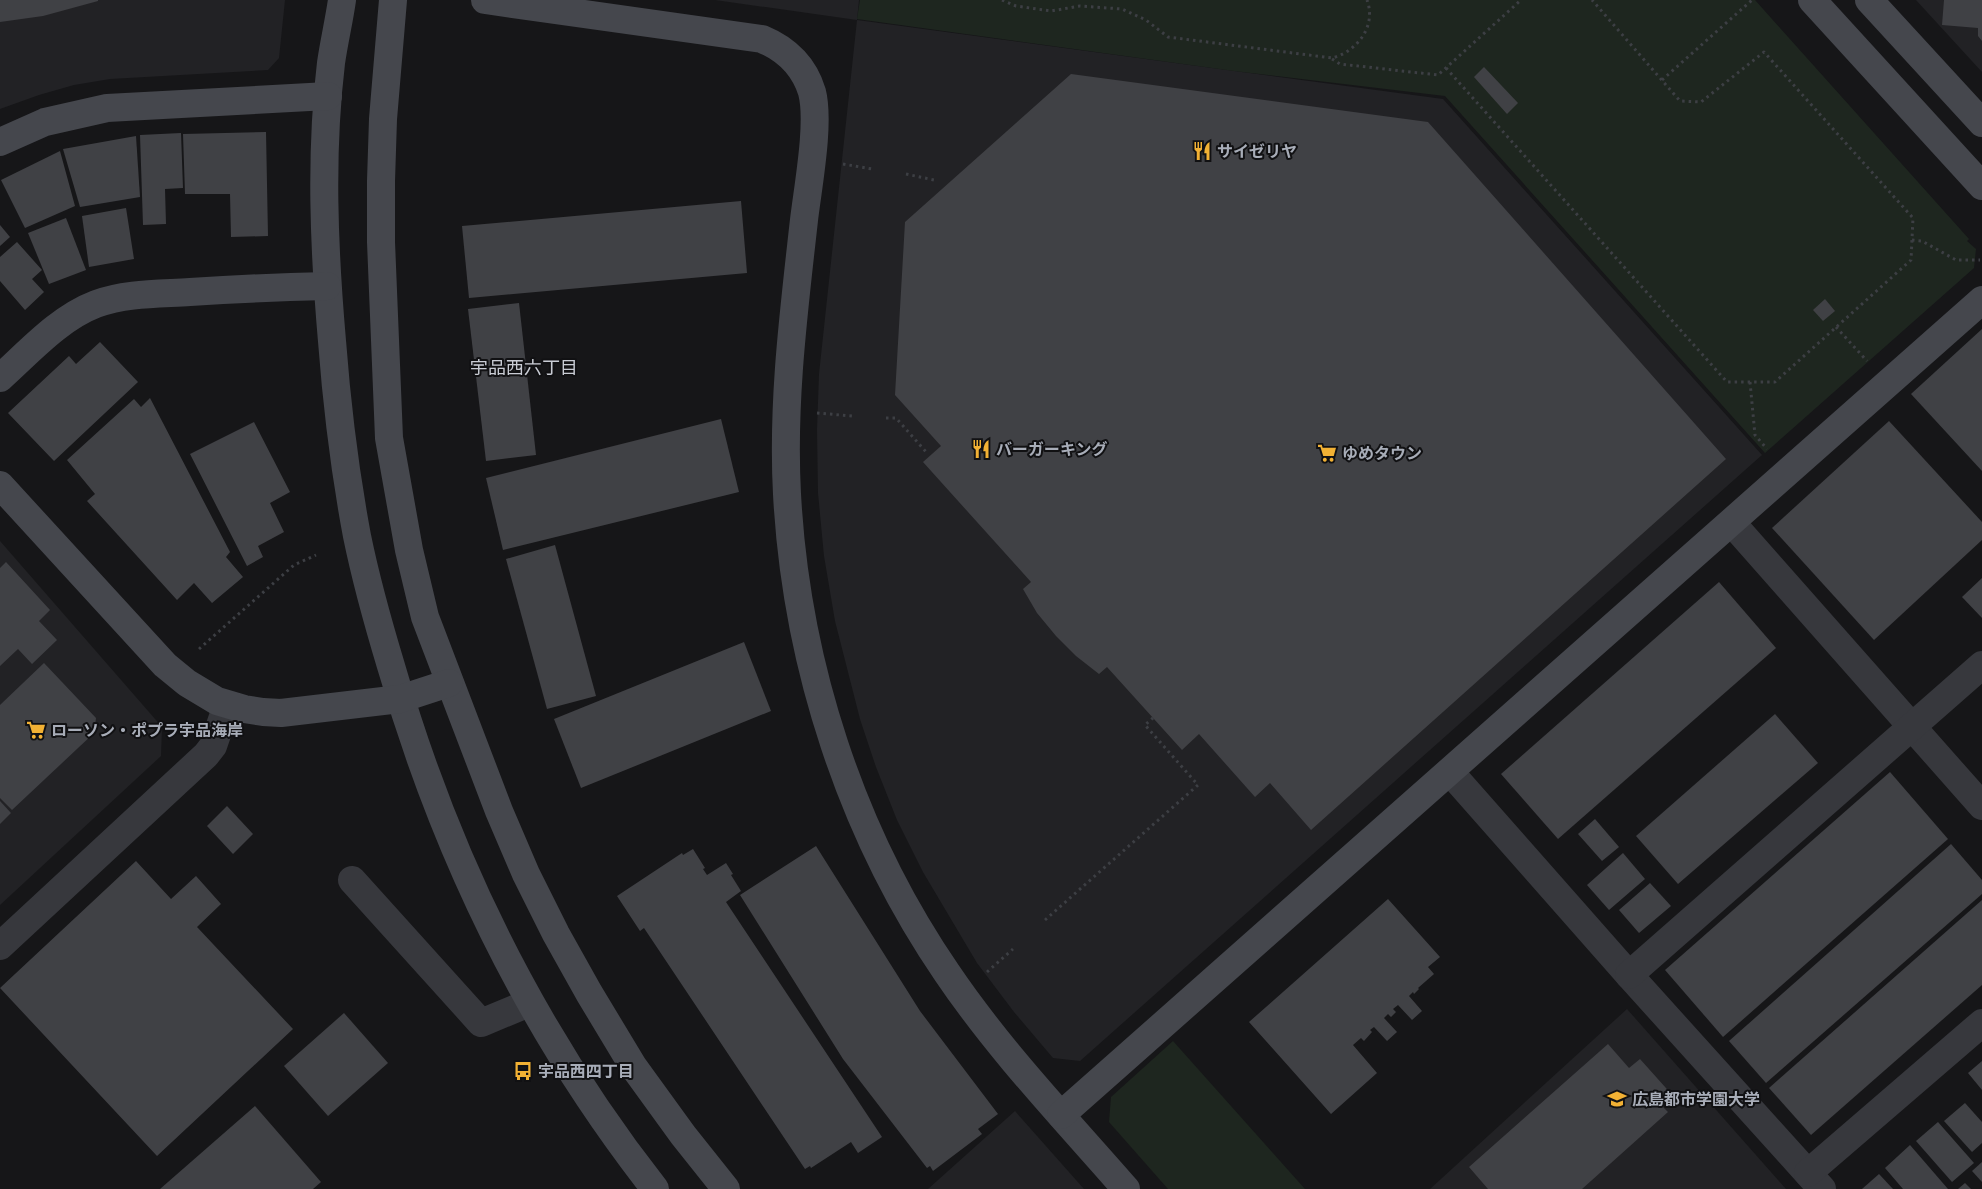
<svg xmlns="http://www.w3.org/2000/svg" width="1982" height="1189" viewBox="0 0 1982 1189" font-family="Raleway,'Noto Sans JP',sans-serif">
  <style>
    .built { fill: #222225 }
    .green { fill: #1e261f }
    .building { fill: #404145 }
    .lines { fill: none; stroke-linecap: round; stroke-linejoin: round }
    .path { stroke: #3d3f44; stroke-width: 3; stroke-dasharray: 2.5 4; stroke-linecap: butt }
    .street { stroke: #37383d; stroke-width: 28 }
    .secondary { stroke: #45474d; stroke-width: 28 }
    .labels { text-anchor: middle; stroke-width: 4; stroke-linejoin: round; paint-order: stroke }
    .poi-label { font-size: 16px; font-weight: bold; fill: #a8adb8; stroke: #111113; text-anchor: start }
    .neighbourhood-label { font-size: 18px; fill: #c9ccd4; stroke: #111113 }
  </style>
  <rect width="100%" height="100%" fill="#161618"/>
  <g class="built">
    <path d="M0,0h285l-6,58 -11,12 -158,9 -36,6 -35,10 -39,14z"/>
    <path d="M715,0h144l-2,20 586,79 319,356 -682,606 -27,-3 -39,-46 -37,-49 -54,-91 -26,-52 -21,-53 -16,-48 -25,-98 -11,-65 -6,-63 -1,-63 2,-56 38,-354z"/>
    <path d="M1916,0h66v73v-1z"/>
    <path d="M0,541l162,186 -1,29 -161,149z"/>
    <path d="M1627,1009l159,180h-356z"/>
    <path d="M1015,1111l69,78h-156z"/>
  </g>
  <g class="green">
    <path d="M860,0h895l214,239 -2,2 9,8 -2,19 -209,185 -320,-357 -211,-25 -377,-52z"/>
    <path d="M1173,1041l132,148h-137l-59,-67 2,-25z"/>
  </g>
  <g class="building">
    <path d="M0,0h98v1l-55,15 -43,6z"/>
    <path d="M1944,0h38v41l-4,-5v-8l-36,-3z"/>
    <path d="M1484,67l34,36 -11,11 -33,-37z"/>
    <path d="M1071,74l357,48 298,337 -415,371 -41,-47 -15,14 -56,-63 -17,16 -75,-83 -8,7 -23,-18 -20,-20 -19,-23 -14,-24 8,-7 -108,-120 18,-16 -46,-51 10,-173z"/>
    <path d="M266,132l2,104 -37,1 -1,-43h-45l-2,-60z"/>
    <path d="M181,133l2,55 -18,1 1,35 -23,1 -3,-90z"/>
    <path d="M136,136l4,61 -60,10 -17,-58z"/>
    <path d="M60,151l15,55 -50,22 -24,-48z"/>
    <path d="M741,201l6,72 -278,25 -7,-72z"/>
    <path d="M126,208l8,51 -45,8 -7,-51z"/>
    <path d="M66,218l20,52 -37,14 -21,-51z"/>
    <path d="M0,225l10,12 -10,9z"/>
    <path d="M17,242l25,28 -10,9 12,13 -19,18 -25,-29v-24z"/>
    <path d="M1825,299l10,12 -12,10 -10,-11z"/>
    <path d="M519,303l17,152 -50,6 -18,-152z"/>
    <path d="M1982,329v142l-71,-77z"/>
    <path d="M100,342l38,40 -84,79 -46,-48 61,-57 7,8z"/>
    <path d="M150,398l80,154 -4,5 17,20 -31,26 -18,-20 -17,17 -90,-99 8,-7 -28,-34 67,-61 7,8z"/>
    <path d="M721,419l18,73 -236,58 -17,-72z"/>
    <path d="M1889,421l93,101v18l-108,100 -102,-112z"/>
    <path d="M254,422l36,70 -20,11 14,29 -26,14 5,11 -16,9 -57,-112z"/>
    <path d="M555,545l41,151 -49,13 -41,-150z"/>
    <path d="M6,562l44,48 -11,11 18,19 -25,24 -14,-15 -18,17v-98z"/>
    <path d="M1982,578v40l-20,-21z"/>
    <path d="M1719,582l57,66 -218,191 -57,-65z"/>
    <path d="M744,642l27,69 -190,77 -27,-69z"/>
    <path d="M44,663l52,55 -2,15 -82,77 -12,-12v-93z"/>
    <path d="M1775,714l43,49 -140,121 -42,-48z"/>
    <path d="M1890,772l58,67 -225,198 -58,-67z"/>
    <path d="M0,801l11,12 -11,11z"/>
    <path d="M227,806l26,28 -20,20 -26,-28z"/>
    <path d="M1595,819l24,28 -17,14 -24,-27z"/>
    <path d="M1951,844l31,36v14l-216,189 -37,-42z"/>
    <path d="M816,846l104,165 78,103 -20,15 4,5 -49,37 -3,-5 -3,2 -84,-109 -103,-164z"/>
    <path d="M693,849l12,19 -2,1 4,6 19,-12 7,11 -2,1 10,16 -15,11 156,235 -24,16 -7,-11 -40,26 -1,-2 -5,3 -161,-241 -4,3 -23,-35 65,-43 1,2z"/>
    <path d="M1623,853l22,26 -36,31 -22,-25z"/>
    <path d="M136,861l35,38 25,-23 25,28 -24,23 96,102 -136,127 -157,-168z"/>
    <path d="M1650,883l21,23 -32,27 -20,-23z"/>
    <path d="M1388,899l52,58 -12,10 6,7 -16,14 1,1 -5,5 -1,-2 -4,4 13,15 -10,9 -14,-15 -5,4 3,3 -5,5 -3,-3 -4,4 13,14 -10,9 -13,-14 -4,3 2,2 -8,9 -3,-3 -8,7 24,28 -46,41 -82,-92z"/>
    <path d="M1982,900v85l-171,150 -42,-47z"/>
    <path d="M344,1013l44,50 -60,53 -44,-50z"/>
    <path d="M1608,1044l21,24 11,-9 34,38 -11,10 5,5 -86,77h-94l-19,-22z"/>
    <path d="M1982,1061v29l-14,-17z"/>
    <path d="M1965,1103l17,19v21l-10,9 -28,-31z"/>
    <path d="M255,1106l66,76 -8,7h-153z"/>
    <path d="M1938,1122l36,41 -22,19 -36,-41z"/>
    <path d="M1910,1145l38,44h-45l-18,-21z"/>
    <path d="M1982,1162v20l-10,-11z"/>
    <path d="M1879,1174l14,15h-31z"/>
    <path d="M1965,1183l6,6h-13z"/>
  </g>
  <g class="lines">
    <g class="path">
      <path d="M1002,0l14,6 35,5 29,-5 42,3 24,11 22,17 164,21c24,-6 45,-31 35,-58"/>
      <path d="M1332,59l8,5 98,11 83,-75"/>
      <path d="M1446,68l281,314h48l136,-122 2,-42 -149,-166 -63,50 -21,-1 -88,-101"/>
      <path d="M1662,80l90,-80"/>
      <path d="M843,164l29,5"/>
      <path d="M906,174l28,6"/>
      <path d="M1912,240l10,1 34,19h24"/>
      <path d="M1836,327l31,34"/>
      <path d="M1750,382l5,53 12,14"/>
      <path d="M817,413l35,3"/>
      <path d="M886,418h10l31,35"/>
      <path d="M199,649l95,-84 22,-10"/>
      <path d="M1045,920l153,-135 -53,-60 9,-8"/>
      <path d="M987,972l26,-23"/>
    </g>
    <g class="street">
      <path d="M1732,523l250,283"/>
      <path d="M1450,772l179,203 193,214"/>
      <path d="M352,880l129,143 48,-20"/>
      <path d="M0,946l206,-191 7,-9 14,-41"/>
      <path d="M1629,975l353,-310"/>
      <path d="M1808,1173l174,-150"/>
    </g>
    <g class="secondary">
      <path d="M342,0c-3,21 -8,42 -11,63 -11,92 -7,186 1,278 5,66 13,131 25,195 9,44 21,87 34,130 55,191 141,366 264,523"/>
      <path d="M393,0l-10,119 -2,62v61l8,196 20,112 16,67 74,194 27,63 30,60 33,59 44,73 50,69 43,54"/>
      <path d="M485,0l277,39c24,10 42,27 50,53 8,31 -4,94 -8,128 -10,90 -22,182 -17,274 9,169 64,339 160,479 52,77 118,146 179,216"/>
      <path d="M1812,0l170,186"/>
      <path d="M1869,0l113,123"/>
      <path d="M0,142l45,-20 62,-14 221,-12"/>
      <path d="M0,378c29,-26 59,-60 96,-74 30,-11 63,-10 94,-12 46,-3 92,-5 137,-6"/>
      <path d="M0,485l165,180 22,18 30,18 27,8 19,3 18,1 119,-14 49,-16"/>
      <path d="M1061,1115l921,-815"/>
    </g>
  </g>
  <defs>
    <g id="restaurant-bare" transform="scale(1.5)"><path d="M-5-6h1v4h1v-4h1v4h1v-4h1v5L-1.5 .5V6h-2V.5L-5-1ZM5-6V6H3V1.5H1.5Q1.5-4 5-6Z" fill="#f2b134" stroke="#111113" stroke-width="2.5" paint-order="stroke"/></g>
    <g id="supermarket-bare" transform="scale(1.5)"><path d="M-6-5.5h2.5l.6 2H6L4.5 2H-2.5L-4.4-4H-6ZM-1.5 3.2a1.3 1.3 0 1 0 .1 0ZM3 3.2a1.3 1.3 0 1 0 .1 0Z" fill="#f2b134" stroke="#111113" stroke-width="2.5" paint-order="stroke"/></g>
    <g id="bus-bare" transform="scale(1.5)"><path d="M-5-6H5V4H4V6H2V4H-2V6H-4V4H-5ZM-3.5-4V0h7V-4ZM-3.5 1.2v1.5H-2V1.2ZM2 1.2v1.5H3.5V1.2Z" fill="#f2b134" stroke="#111113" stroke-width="2.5" paint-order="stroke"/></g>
    <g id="university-bare" transform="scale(1.5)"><path d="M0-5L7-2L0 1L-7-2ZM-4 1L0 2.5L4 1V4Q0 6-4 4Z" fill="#f2b134" stroke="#111113" stroke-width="2.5" paint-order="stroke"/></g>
  </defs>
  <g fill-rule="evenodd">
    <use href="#restaurant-bare" x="1202" y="151"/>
    <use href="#restaurant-bare" x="981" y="449"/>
    <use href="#supermarket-bare" x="1327" y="453"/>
    <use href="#supermarket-bare" x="36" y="730"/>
    <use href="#bus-bare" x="523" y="1071"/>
    <use href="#university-bare" x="1617" y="1099"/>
  </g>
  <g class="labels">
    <g class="poi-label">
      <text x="1217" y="157">サイゼリヤ</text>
      <text x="996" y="455">バーガーキング</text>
      <text x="1342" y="459">ゆめタウン</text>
      <text x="51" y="736">ローソン・ポプラ宇品海岸</text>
      <text x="538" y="1077">宇品西四丁目</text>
      <text x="1632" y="1105">広島都市学園大学</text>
    </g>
    <g class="neighbourhood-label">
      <text x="524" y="374">宇品西六丁目</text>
    </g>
  </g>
</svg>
